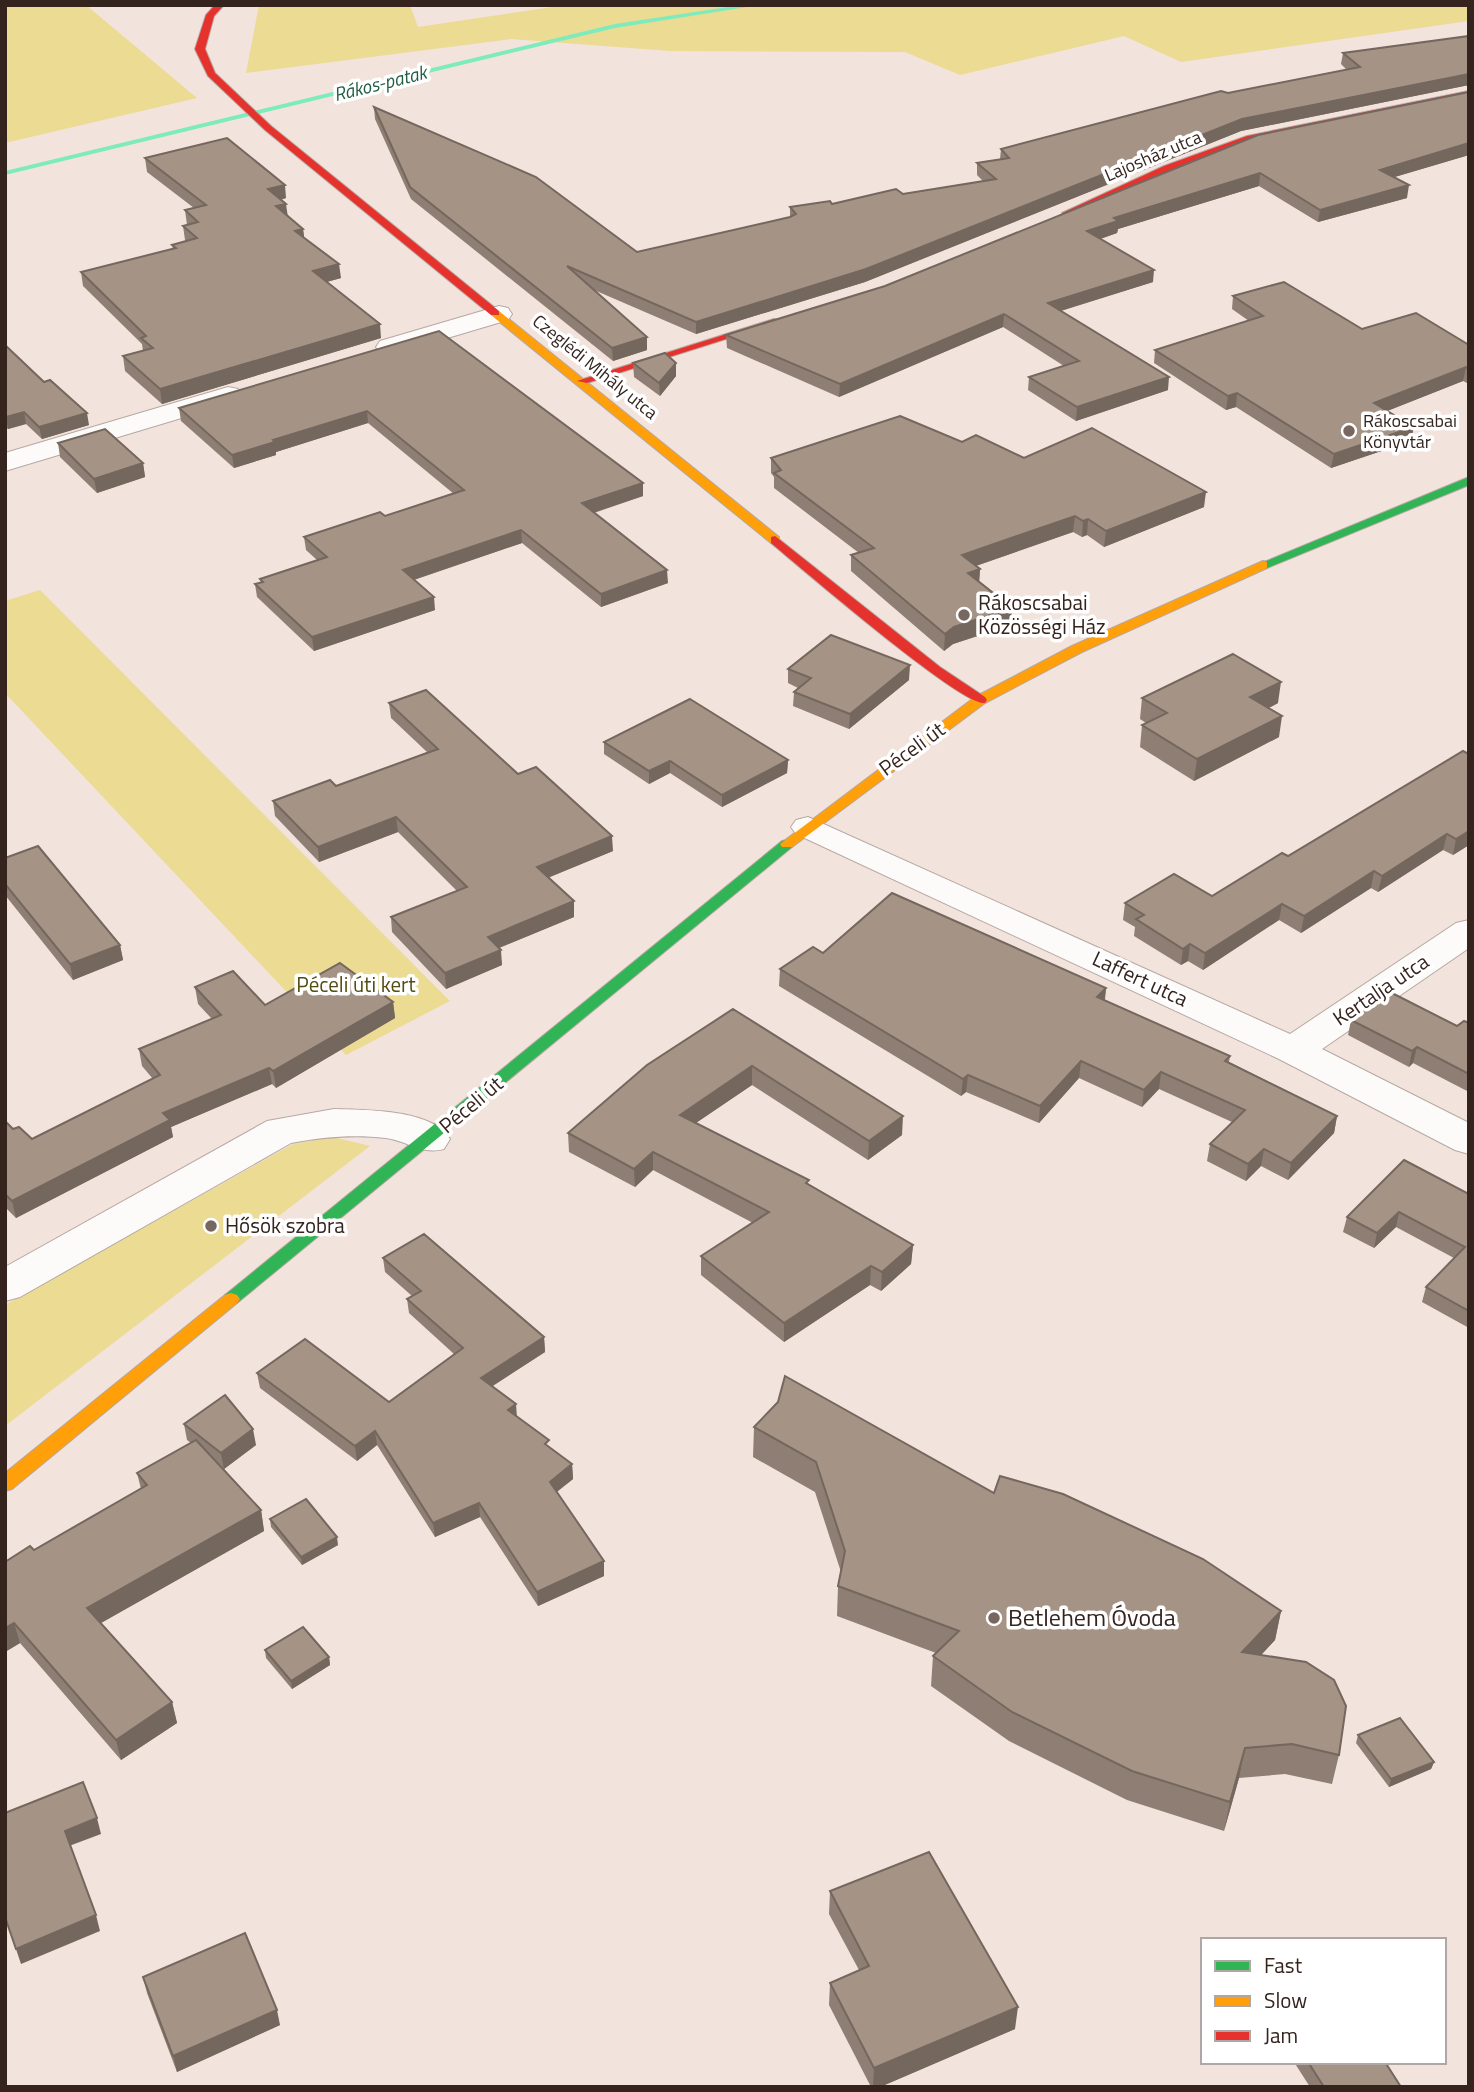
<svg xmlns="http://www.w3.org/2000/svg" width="1474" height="2092" viewBox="0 0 1474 2092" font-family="'Titillium Web',sans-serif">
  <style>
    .green { fill: #ebdb93 }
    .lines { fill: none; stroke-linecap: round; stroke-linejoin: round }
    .stream { fill: #7debbb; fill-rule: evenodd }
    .street-casing { stroke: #b6a8a2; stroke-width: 2 }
    .fast-casing { stroke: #b6a8a2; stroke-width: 2 }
    .slow-casing { stroke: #b6a8a2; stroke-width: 2 }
    .jam-casing { stroke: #b6a8a2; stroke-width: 2 }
    .street { fill: #fdfbfa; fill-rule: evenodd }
    .fast { fill: #30b455; fill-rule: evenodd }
    .slow { fill: #ff9f0a; fill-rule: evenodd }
    .jam { fill: #e5322d; fill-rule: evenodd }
    .wall { fill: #8e7e73 }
    .shaded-wall { fill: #74675e }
    .building { fill: #a59386; stroke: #74675e; stroke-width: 2 }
    .poi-dot { fill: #786761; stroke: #fff; stroke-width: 2.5 }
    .labels { text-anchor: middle; stroke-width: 7; stroke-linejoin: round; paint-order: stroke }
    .far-street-label { font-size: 18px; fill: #35241e; stroke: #fff }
    .far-poi-label { font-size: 18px; fill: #35241e; stroke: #fff; text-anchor: start }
    .far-water-label { font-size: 19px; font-style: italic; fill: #205e44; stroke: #fff }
    .poi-label { font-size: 21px; fill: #35241e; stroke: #fff; text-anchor: start }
    .street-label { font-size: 21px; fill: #35241e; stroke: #fff }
    .park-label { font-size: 21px; fill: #544d11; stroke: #fff }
    .near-poi-label { font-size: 24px; fill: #35241e; stroke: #fff; text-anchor: start }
  </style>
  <rect width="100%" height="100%" fill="#f3e3dd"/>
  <g class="green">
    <path d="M5,5h81l111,93 -192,45z"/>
    <path d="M259,5h151l8,22 148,-22h903v16l-288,41 -57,-26 -164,39 -55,-23 -235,-1 -159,-12 -265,34z"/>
    <path d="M40,590l410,411 -104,54 -341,-362v-92z"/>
    <path d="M333,1137l37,9 -365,280v-121l288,-161z"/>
  </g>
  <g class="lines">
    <path class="stream" d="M741,5h19l-145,23 -610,147v-4l610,-147z"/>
    <g class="street-casing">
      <g id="street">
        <path d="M499,306l9,2 4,6 -4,6 -118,35 -10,-2 -4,-6 4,-6z"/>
        <path d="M228,387l10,2 4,6 -4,6 -233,70v-18z"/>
        <path d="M808,817l482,217 166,-111 13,-3v28l-147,101 147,74v31l-14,-4 -176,-91 -483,-225 -5,-7 5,-7z"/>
        <path d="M334,1109c32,1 98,0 116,30l-6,10c-23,6 -36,-8 -58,-11 -33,-4 -63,-1 -95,5l-271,154 -15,4v-34l262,-146z"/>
      </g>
    </g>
    <g class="fast-casing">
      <g id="fast">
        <path d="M1469,477v8l-202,83 -4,1 -6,-4z"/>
        <path d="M787,840l7,4 -2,3 -555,456h-12l-3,-4 3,-4 557,-454z"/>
      </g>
    </g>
    <g class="slow-casing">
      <g id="slow">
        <path d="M491,311h8l280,226v6h-8l-280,-228z"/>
        <path d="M1263,561l4,1v6l-185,84 -97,51 -193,144h-10l-2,-3 195,-147 97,-51z"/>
        <path d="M231,1293l6,2 3,4 -3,4 -225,186 -7,2v-18l220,-178z"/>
      </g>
    </g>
    <g class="jam-casing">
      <g id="jam">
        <path d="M215,5h9l-10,11 -9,33 10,24 56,53 228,185v4h-8l-226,-185 -57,-54 -13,-27 11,-34z"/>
        <path d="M1469,91v6l-217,43 -80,30 -101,45 -9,-2 102,-47 83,-30z"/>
        <path d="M774,319l9,2 -196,62 -10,-2z"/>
        <path d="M775,536l165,131 45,30 2,3 -2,3c-23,4 -186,-137 -214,-160v-6z"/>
      </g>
    </g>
    <use href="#street" class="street"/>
    <use href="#fast" class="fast"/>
    <use href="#slow" class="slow"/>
    <use href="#jam" class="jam"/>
  </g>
  <g class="wall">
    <path d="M1469,36v49l-228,46 -376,151 -169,52 -102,-44 53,60 -34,11 -202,-162 -36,-80 -1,-12 263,145 153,-35v-10l42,-3 71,-10 80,-13 -6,-6v-12l23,-4 1,-10 227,-56 119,-23 -6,-6 2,-11z"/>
    <path d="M1469,92v63l-75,22 13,21 -89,24 -59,-36 -141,43 -1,4 -17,6 53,43 -92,29 107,79 -92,31 -48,-31 1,-13 35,-11 -61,-39 -164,70 -112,-49 -1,-13 159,-49z"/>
    <path d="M145,158l141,40 -5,2 7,16 15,13 1,9 37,40 -14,4 54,56 -219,66 -37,-33 -2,-15 20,-5 -1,-7 -59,-58 -2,-14 92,-23 -1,-4 14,-4 -1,-1 -2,-14 4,-1 -2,-15 9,-2 -47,-36z"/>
    <path d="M1233,296l129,33 107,16v39l-6,-3 -76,30 24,30 -80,27 -95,-61 -10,3 -72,-47 1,-13 94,-29 -17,-12z"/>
    <path d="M439,331l204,165 -49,17 74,70 -67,24 -79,-64 -108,37 21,30 -121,41 -57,-54 -2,-13 6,-2 -1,-3 57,-19 -11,-10 -2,-13 81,-21 69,-22 -86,-71 -92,29v3l-42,13 -53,-47 -2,-13z"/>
    <path d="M5,345l84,80 -47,14 -16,-15 -18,5 -3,-2z"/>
    <path d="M633,363l43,13 -16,20 -26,-19z"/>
    <path d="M962,442l62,16 180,49 -100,40 -17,-12 -5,2 -9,-5 -97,34 4,3 -1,12 33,27 -1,17 -58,19 -9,7 -93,-80v-16l8,-2 -85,-65v-11l-3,-4v-15z"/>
    <path d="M58,443l85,20 2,14 -48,16 -37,-36z"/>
    <path d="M788,669l121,11 -60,49 -56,-23 1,-14 4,-4 -10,-5z"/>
    <path d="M1142,698l136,5 -9,5 10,29 -85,44 -54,-34 2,-22 4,-2 -6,-4z"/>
    <path d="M389,703l129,71 95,77 -64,26 25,24v16l-75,31 3,17 -56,24 -54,-57 -1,-15 66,-26 -59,-59 -79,30 -44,-46 -2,-15 63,-15 91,-34 -36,-34z"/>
    <path d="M604,742l184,18 -1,13 -65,34 -52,-34 -21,11 -45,-30z"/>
    <path d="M1463,751l6,94 -16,10 -10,-5 -65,42 -7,-4 -70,45 -22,-13 -76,50 -15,-9 -7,4 -47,-29 1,-9 -12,-7 2,-17 87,-7 76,-40z"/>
    <path d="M5,858l115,87 3,15 -50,20 -68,-85z"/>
    <path d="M823,953l283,35 -1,12 125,56 -1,6 108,54 -3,17 -46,47 -27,-14 -15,15 -39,-20 3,-17 22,-22 -73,-33 -17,18 -63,-29 -40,45 -73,-31 -5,4 -182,-110 1,-17z"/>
    <path d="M195,987l70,18 128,-3 2,16 -119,70 -4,-4 -101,43 2,10 -157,81 -11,-11v-86l8,8 19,10 121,-60 -11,-13 -3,-17 73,-30 -14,-15z"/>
    <path d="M733,1009l169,126 -34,25 -116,-75 -56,38 113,61 104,61 -2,19 -30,27 -11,-6 -86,57 -83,-67v-19l52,-33 -100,-53 -18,17 -66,-35 -1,-19z"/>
    <path d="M1351,1020l106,6 12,-3v69l-56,-29 -4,4 -61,-32z"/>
    <path d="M1469,1194v134l-47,-26 4,-15 28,-29 -58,-31 -22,21 -31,-16 4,-15z"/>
    <path d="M383,1258l161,79 1,15 -53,34 25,31 32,30 23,17 1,15 -16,13 47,69v15l-66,30 -58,-89 -45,20 -58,-92 -20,16 -97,-73 -3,-15 132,29 65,-48 -45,-41 -2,-14 5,-3 -27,-24z"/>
    <path d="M184,1424l72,21 -32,24 37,41 3,21 -163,92 71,79 5,21 -56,37 -101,-117 -15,9 29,-102 107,-61 -4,-16 54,-30 -4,-3z"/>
    <path d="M754,1427l240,66 287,118 -6,29 -14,15 78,100 -7,29 -47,-10 -46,4 -15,53 -97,-31 -118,-59 -78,-55 2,-30 3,-3 -99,-37 1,-30 3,-14 -26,-80 -62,-35z"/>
    <path d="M270,1519l68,26 -36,20 -31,-38z"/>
    <path d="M265,1650l64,7 1,8 -38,24 -26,-31z"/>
    <path d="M1358,1735l76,27 -3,7 -42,18 -33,-44z"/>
    <path d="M830,1891l185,138 -135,58h-9l-42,-82 1,-22 29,-13 -30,-56z"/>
    <path d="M143,1977l137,48 -103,47 -30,-79z"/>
    <path d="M1294,2062h91l16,25h-91z"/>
  </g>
  <g class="shaded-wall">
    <path d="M1469,74v11l-228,46 -376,151 -169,52v-12l546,-203z"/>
    <path d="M1469,143v12l-91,27 2,-12z"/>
    <path d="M1260,173l-1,13 -141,43 -1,4 -31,11 1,-13 27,-13z"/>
    <path d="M285,185l1,13 -16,4 -2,-13z"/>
    <path d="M1409,185l-2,13 -89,24 2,-12z"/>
    <path d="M286,204l2,14 -12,-12z"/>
    <path d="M303,229l2,14 -10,-12z"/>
    <path d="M339,264l2,14 -26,7 -2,-14z"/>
    <path d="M1154,270l-1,12 -106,33 1,-12z"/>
    <path d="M1004,314l-1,13 -164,70 1,-13z"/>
    <path d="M380,324l1,14 -219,66 -2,-15z"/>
    <path d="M647,337v13l-34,11 -1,-13z"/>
    <path d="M676,363v13l-16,20 -1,-13z"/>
    <path d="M1466,367l-3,14 -91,36 2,-14z"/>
    <path d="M1169,377l-1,13 -92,31 1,-14z"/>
    <path d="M1237,393l-1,14 -10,3 2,-14z"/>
    <path d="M367,411l1,12 -92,29v3l-42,13 -2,-13 41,-15z"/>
    <path d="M24,412l2,12 -18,5 -2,-12z"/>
    <path d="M87,413l2,12 -47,14 -3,-12z"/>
    <path d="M1414,427l-3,14 -80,27 3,-14z"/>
    <path d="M143,463l2,14 -48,16 -3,-14z"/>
    <path d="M643,483v13l-60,20 -1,-13z"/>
    <path d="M1206,492l-2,15 -100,40 2,-16z"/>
    <path d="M1075,516l-2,16 -112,39 1,-16z"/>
    <path d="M1088,519l-1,16 -5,2 1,-16z"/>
    <path d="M521,530l1,13 -118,40 -1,-13z"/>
    <path d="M980,569l-1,16 -11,-12z"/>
    <path d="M667,570l1,13 -67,24v-13z"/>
    <path d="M434,597l1,13 -121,41 -2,-14z"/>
    <path d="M1012,608l-1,17 -58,19 -9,7 1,-17 9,-7z"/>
    <path d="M910,665l-1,15 -60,49 1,-15z"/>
    <path d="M1281,682l-3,21 -31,16 3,-22z"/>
    <path d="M1282,716l-3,21 -85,44 3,-22z"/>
    <path d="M788,760l-1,13 -65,34v-12z"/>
    <path d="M670,761v12l-21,11v-13z"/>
    <path d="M396,817l2,15 -79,30 -1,-15z"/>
    <path d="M1469,831v14l-16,10 3,-16z"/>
    <path d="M1447,834l-4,16 -65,42 4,-16z"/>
    <path d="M612,836l1,15 -75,31 -1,-15z"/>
    <path d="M1374,871l-3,17 -70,45 3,-17z"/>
    <path d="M574,901v16l-85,35 -1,-15z"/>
    <path d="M1282,904l-3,16 -76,50 2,-17z"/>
    <path d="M1190,944l-2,17 -7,4 2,-16z"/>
    <path d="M120,945l3,15 -50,20 -3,-16z"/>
    <path d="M501,950l1,15 -56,24 -1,-16z"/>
    <path d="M1106,988l-2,17 -7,-8z"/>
    <path d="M393,1002l2,16 -119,70 -3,-17z"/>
    <path d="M1417,1047l-4,16 -4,4 3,-16z"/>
    <path d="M1081,1061l-2,17 -40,45 1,-17z"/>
    <path d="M752,1066v19l-71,48 -1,-18z"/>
    <path d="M269,1068l3,16 -101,43 2,10 -157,81 -4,-17 151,-88z"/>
    <path d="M1161,1072l-2,17 -17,18 2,-17z"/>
    <path d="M968,1075l-2,17 -5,4 2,-17z"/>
    <path d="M903,1116l-1,19 -34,25 1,-19z"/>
    <path d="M1337,1116l-3,17 -46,47 3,-17z"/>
    <path d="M1264,1149l-3,17 -15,15 2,-17z"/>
    <path d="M653,1152v18l-18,17 -1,-18z"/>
    <path d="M1399,1212l-3,15 -22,21 3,-15z"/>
    <path d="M913,1245l-2,19 -30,27 1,-19z"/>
    <path d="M871,1266l-1,19 -86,57v-19z"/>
    <path d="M544,1337l1,15 -63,41 -1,-15z"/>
    <path d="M516,1404l1,14 -9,-8z"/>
    <path d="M253,1429l3,16 -32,24 -3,-16z"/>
    <path d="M375,1431l2,14 -20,16 -2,-15z"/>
    <path d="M572,1464l1,15 -22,17 -1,-14z"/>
    <path d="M479,1503l1,14 -45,20 -2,-14z"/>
    <path d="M261,1510l3,21 -172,97 -5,-20z"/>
    <path d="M337,1537l1,8 -36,20 -1,-8z"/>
    <path d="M604,1561v15l-66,30 -1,-14z"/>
    <path d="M1281,1611l-6,29 -39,42 6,-30z"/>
    <path d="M14,1623l6,20 -15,9v-24z"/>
    <path d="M329,1657l1,8 -38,24 -1,-8z"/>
    <path d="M172,1702l5,21 -56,37 -5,-20z"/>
    <path d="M1245,1748l-6,30 -15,53 6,-29z"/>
    <path d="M1434,1762l-3,7 -42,18 2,-8z"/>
    <path d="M97,1818l4,16 -32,12 -4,-15z"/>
    <path d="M96,1915l4,16 -79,33 -5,-15z"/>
    <path d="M1018,2007l-3,22 -135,58h-7l1,-19z"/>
    <path d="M277,2010l3,15 -103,47 -4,-16z"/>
  </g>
  <g class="building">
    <path d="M1469,36v38l-227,45 -376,150 -170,53 -129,-56 80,71 -35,11 -202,-161 -36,-80 162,70 101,75 153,-35 6,-3 -6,-7 40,-6 2,3 64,-15 7,5 93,-15 -19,-16 32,-5 -8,-9 220,-58 7,2 132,-26 -17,-14z"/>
    <path d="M1469,92v51l-89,27 29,15 -89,25 -60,-37 -146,45 4,3 -31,10 67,39 -106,33 121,74 -92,30 -48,-30 50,-16 -75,-47 -164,70 -114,-49 159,-49 373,-151z"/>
    <path d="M227,138l58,47 -17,4 18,15 -10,2 27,23 -8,2 44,33 -26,7 67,53 -220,65 -37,-33 30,-8 -12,-10 5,-2 -65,-64 95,-24 -4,-3 25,-7 -14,-12 15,-4 -13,-12 21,-5 -61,-47z"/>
    <path d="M1284,282l78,47 54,-16 53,32v24l-3,-2 -92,36 40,24 -80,27 -97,-61 -9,3 -73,-46 108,-34 -30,-20z"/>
    <path d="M439,331l204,152 -61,20 85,67 -66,24 -80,-64 -118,40 31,27 -122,40 -57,-53 8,-2 -3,-3 67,-22 -23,-20 76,-25 5,4 79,-26 -97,-79 -94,29 2,2 -43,13 -53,-47z"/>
    <path d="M5,345l39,37 6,-2 37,33 -48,14 -15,-15 -18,5z"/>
    <path d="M665,353l11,10 -17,20 -26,-20z"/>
    <path d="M900,416l62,26 14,-7 48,23 68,-30 114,64 -100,39 -18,-12 -5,2 -8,-5 -113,39 18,14 -12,4 44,35 -58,19 -9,7 -94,-79 23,-7 -100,-75 7,-3 -10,-12z"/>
    <path d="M105,429l38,34 -49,16 -36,-36z"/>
    <path d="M831,635l79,30 -60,49 -56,-22 17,-14 -23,-9z"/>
    <path d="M1233,654l48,28 -31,15 32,19 -85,43 -55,-34 25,-12 -25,-15z"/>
    <path d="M426,690l92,84 18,-7 76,69 -75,31 37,34 -86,36 13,13 -56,23 -54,-56 76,-30 -71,-70 -78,30 -45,-46 57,-21 6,6 102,-37 -49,-46z"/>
    <path d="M690,699l98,61 -66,35 -52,-34 -21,10 -45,-29z"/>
    <path d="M1463,751l6,3v77l-13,8 -9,-5 -65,42 -8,-5 -70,45 -22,-12 -77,49 -15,-9 -7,5 -47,-30 8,-4 -19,-12 49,-29 38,22 70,-43 6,3z"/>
    <path d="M38,846l82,99 -50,19 -65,-80v-26z"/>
    <path d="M892,893l214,95 -9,9 133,59 -5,5 112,55 -46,47 -27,-14 -16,15 -38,-20 35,-34 -84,-38 -17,18 -63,-29 -41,45 -72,-31 -5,4 -183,-110 33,-22 10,6z"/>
    <path d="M340,963l53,39 -120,69 -4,-3 -106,45 7,7 -158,81 -7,-7v-73l8,8 6,-2 13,12 128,-64 -21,-26 82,-34 -26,-28 38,-16 32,34z"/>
    <path d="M1390,992l67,34 7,-5 5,2v51l-52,-27 -5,4 -61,-31z"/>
    <path d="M733,1009l170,107 -34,25 -117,-75 -72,49 129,65 -3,3 107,62 -31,27 -11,-6 -87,57 -83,-67 68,-44 -116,-60 -19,17 -66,-36 79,-68z"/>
    <path d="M1404,1160l65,34v117l-43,-24 39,-40 -66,-35 -22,21 -30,-16z"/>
    <path d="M424,1234l120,103 -63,41 35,26 -8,6 41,30 -4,4 27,20 -22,18 54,79 -67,31 -58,-89 -46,20 -58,-92 -20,15 -98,-73 48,-34 84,63 74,-54 -56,-49 14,-8 -38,-33z"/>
    <path d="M785,1376l209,117 6,-17 63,18 140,65 78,52 -39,41 64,10 28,18 12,26 -7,49 -47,-11 -47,4 -15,54 -98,-31 -120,-59 -79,-56 26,-25 -121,-45 7,-35 -29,-89 -62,-35 24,-25z"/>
    <path d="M225,1395l28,34 -32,24 -37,-29z"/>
    <path d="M196,1440l65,70 -174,98 85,94 -56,38 -102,-117 -9,5v-66l25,-16 4,4 113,-65 -10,-12z"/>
    <path d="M306,1499l31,38 -36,20 -31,-38z"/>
    <path d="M303,1627l26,30 -38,24 -26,-31z"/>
    <path d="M1400,1718l34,44 -43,17 -33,-44z"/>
    <path d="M83,1782l14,36 -32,13 31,84 -80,34 -11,-32v-104z"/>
    <path d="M929,1852l89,155 -144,61 -44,-85 39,-17 -39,-75z"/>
    <path d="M245,1933l32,77 -104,46 -30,-79z"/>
    <path d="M1308,2062h77l16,25h-77z"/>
  </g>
  <g class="poi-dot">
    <circle cx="1349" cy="431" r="7"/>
    <circle cx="964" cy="615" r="7"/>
    <circle cx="211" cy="1226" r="7"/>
    <circle cx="994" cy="1618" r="7"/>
  </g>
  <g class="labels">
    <g class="far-street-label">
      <text transform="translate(1153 156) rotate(-23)" y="6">Lajosház utca</text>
      <text transform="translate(595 367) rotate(39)" y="6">Czeglédi Mihály utca</text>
    </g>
    <g class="far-poi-label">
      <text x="1363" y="427">Rákoscsabai<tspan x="1363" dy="21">Könyvtár</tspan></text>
    </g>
    <g class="far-water-label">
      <text transform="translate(380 83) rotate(-14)" y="7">Rákos-patak</text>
    </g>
    <g class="poi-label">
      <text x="978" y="610">Rákoscsabai<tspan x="978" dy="24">Közösségi Ház</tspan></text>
      <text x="225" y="1233">Hősök szobra</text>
    </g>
    <g class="street-label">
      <text transform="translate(912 749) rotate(-36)" y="7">Péceli út</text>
      <text transform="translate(1140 979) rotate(25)" y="7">Laffert utca</text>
      <text transform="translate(1381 990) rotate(-34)" y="7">Kertalja utca</text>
      <text transform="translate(471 1105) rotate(-40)" y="7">Péceli út</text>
    </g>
    <g class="park-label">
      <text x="356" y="992">Péceli úti kert</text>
    </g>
    <g class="near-poi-label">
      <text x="1008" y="1626">Betlehem Óvoda</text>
    </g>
  </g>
  <rect width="1474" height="2092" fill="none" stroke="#35241e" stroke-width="14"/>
  <rect x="1201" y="1938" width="245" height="126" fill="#ffffff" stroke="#aea7a5" stroke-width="2"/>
  <rect x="1215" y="1961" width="35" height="10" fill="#30b455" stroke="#aea7a5" stroke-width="2"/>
  <text x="1264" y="1973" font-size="21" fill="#35241e">Fast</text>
  <rect x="1215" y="1996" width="35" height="10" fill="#ff9f0a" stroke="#aea7a5" stroke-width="2"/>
  <text x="1264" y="2008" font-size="21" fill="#35241e">Slow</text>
  <rect x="1215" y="2031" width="35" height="10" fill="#e5322d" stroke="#aea7a5" stroke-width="2"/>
  <text x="1264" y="2043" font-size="21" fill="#35241e">Jam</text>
</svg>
